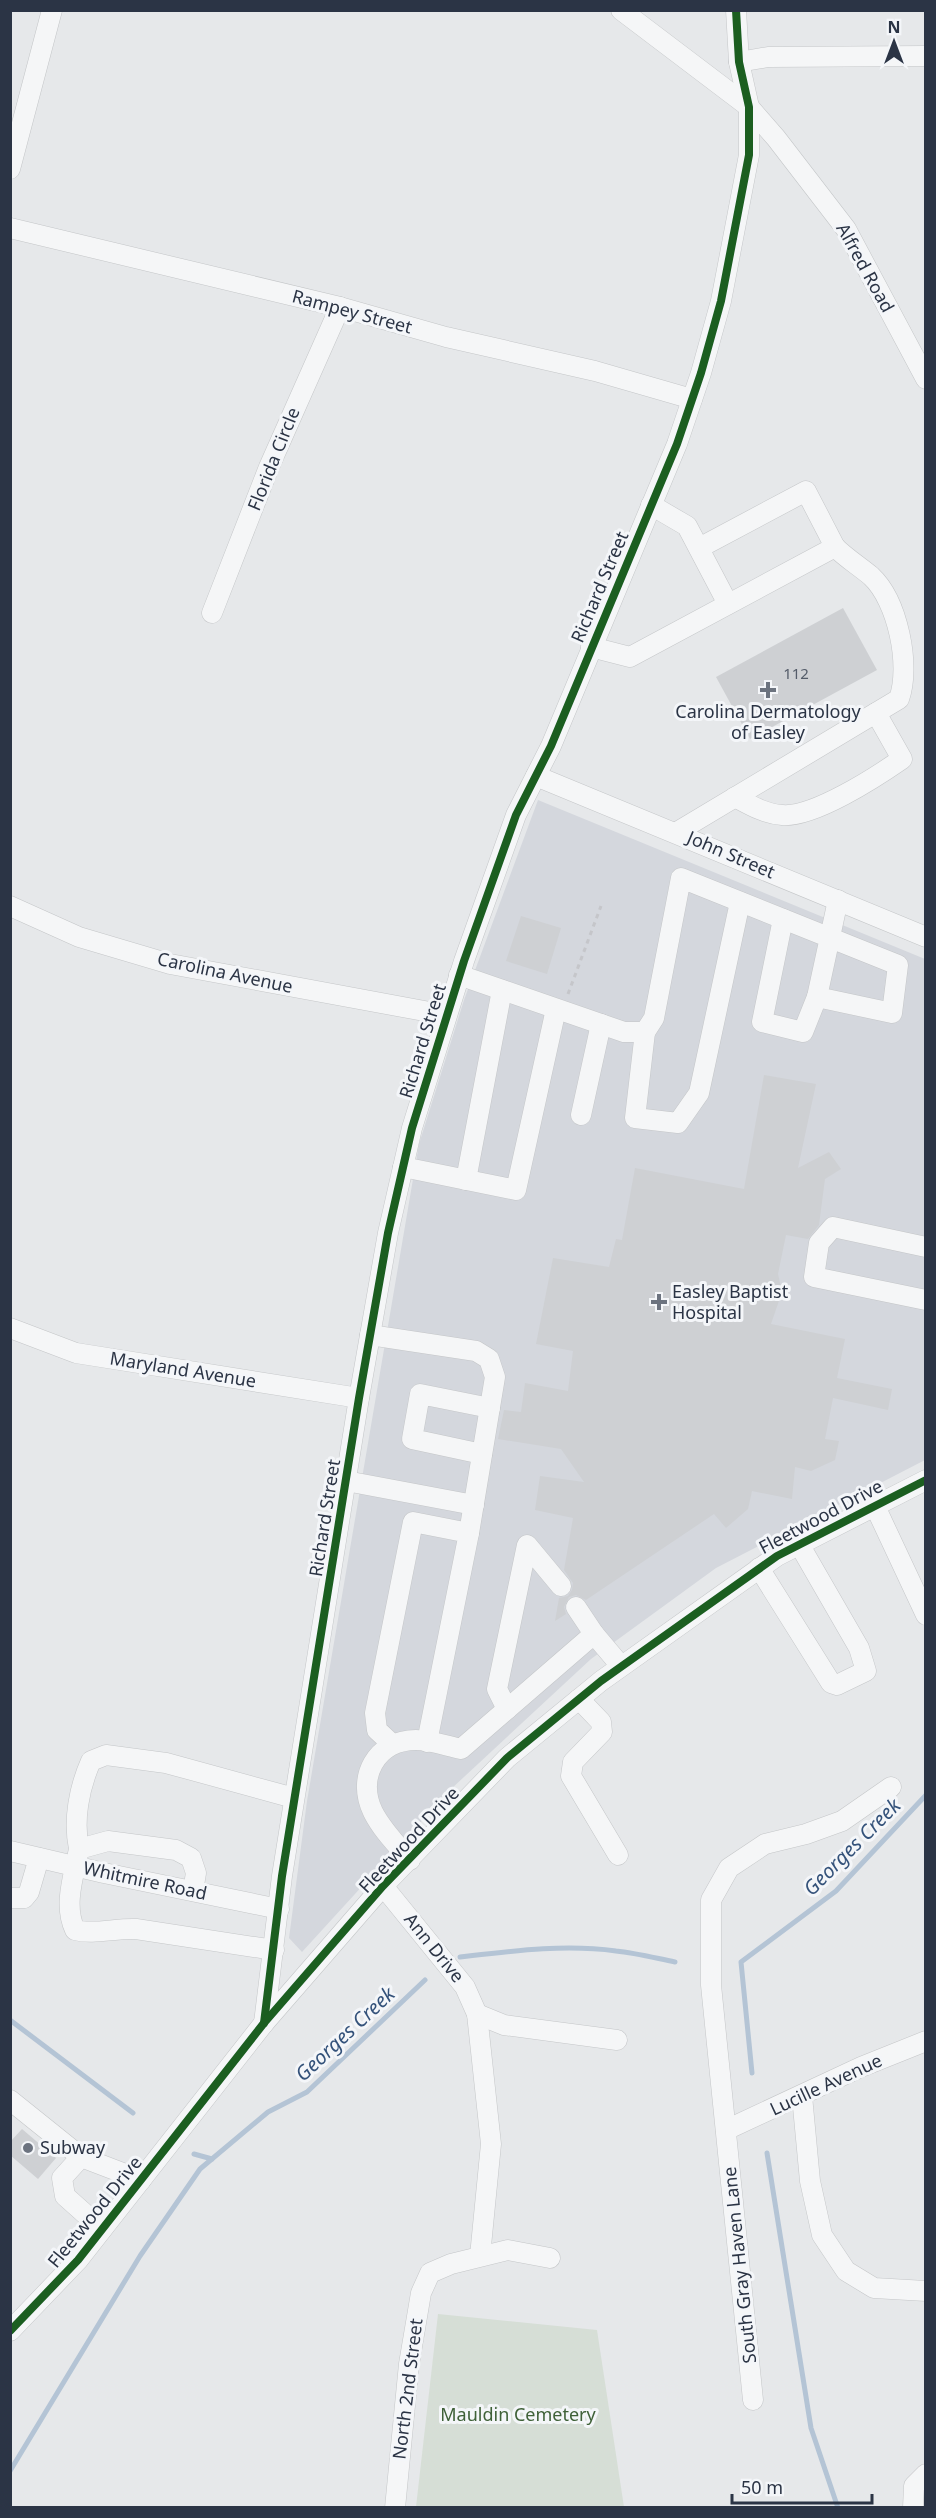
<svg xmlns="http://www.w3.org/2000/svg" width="936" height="2518" viewBox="0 0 936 2518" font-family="'Noto Sans',sans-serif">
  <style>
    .built { fill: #d4d7dd }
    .green { fill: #d6ded6 }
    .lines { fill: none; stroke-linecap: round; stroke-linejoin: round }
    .stream { stroke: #b4c4d5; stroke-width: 5 }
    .building { fill: #ced0d3 }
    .minor-casing { stroke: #c4c6c8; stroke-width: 21 }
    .path { stroke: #c5c6ca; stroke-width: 3; stroke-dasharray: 4.5 4.5; stroke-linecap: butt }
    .minor { stroke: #f5f6f7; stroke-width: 20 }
    .cycleway-casing { stroke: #f4f6f9; stroke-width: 11 }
    .cycleway { stroke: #1b5e20; stroke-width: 8 }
    .poi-dot { fill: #6c737f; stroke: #f4f6f9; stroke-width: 2 }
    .labels { text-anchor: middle; stroke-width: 6; stroke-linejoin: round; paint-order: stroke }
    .number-label { font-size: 15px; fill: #545c69 }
    .street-label { font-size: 18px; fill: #2b3445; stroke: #f4f6f9 }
    .poi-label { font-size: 18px; fill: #2b3445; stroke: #f4f6f9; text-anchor: start }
    .park-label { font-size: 18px; fill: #3f6138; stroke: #f4f6f9 }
    .water-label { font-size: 20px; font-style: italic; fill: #34527a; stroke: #f4f6f9 }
  </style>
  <rect width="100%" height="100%" fill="#e6e8ea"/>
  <path class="built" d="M538,800l387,159v501l-209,108 -125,91 -141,131 -148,162 -13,-14 18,-137 112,-657 45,-144z"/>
  <path class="green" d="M438,2314l159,16 27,177h-208z"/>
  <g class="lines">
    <g class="stream">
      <path d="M460,1957c52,-6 104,-13 156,-6 20,2 39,7 59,11"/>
      <path d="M10,2020l123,93"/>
      <path d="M752,2073l-11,-111 95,-71 90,-96"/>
      <path d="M767,2153l44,275 27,80"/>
      <path d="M194,2154l18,5"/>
      <path d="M10,2471l130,-215 60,-87 68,-57 39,-20 118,-112"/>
    </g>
  </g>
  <g class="building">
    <path d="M843,608l34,62 -127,69 -34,-62z"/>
    <path d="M521,916l40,12 -14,46 -41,-13z"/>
    <path d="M764,1075l52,9 -18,84 31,-16 12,17 -16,10 -6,46 -11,14 -22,-4 -8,39 4,18 -11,32 74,15 -8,39 55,11 -4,21 -55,-12 -8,41 14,2 -4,19 -24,11 -16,-4 -3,32 -40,-8 -4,18 -22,19 -12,-14 -128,86 -10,-5 -7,2 -5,10 2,7 -11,7 4,-23 9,-2 4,-6 1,-7 -9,-13 9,-52 -38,-8 5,-34 44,6 -23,-33 -63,-10 6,-29 17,2 4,-29 43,8 5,-40 -37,-7 17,-86 56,9 7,-28 6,1 13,-72 109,21z"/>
    <path d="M22,2129l34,29 -18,21 -28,-24v-13z"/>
  </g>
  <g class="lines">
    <g class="minor-casing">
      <g id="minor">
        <path d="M621,10l128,97 27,31 70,91 80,150"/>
        <path d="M739,62l29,-5 158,-1"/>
        <path d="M10,169l42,-159"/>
        <path d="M10,228l330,79 106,30 149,34 97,28"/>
        <path d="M651,505l36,21 41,78"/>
        <path d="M699,548l107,-57 29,56"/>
        <path d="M212,613l57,-146 71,-160"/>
        <path d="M591,647l39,10 205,-110c11,11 24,19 36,29 27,25 40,90 28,123l-222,133"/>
        <path d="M536,776l390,161"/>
        <path d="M735,797c15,8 30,17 47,18 31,3 94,-38 120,-56l-26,-46"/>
        <path d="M10,906l69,31 91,27 276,51"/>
        <path d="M783,919l-21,103 41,10 14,-35"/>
        <path d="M459,975l165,57h21l9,-14 27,-140c72,29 145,58 217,87l-6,48 -75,-16 21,-97"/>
        <path d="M645,1032l-10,86 43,5 21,-30 41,-191"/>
        <path d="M581,1115l20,-91"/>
        <path d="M403,1167l113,23 40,-181"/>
        <path d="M466,1180l36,-190"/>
        <path d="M926,1247l-93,-20 -14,16 -5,34 112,23"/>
        <path d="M10,1328l66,25 283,45"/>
        <path d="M370,1335l106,16 13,8 6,18 -26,156"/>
        <path d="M482,1454l-70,-15 8,-45 70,14"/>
        <path d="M346,1481l128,24"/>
        <path d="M874,1504l52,111"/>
        <path d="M759,1568l72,115 6,2 29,-14 -7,-23 -60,-104"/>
        <path d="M576,1607l18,27"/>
        <path d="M579,1699l22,23 1,10 -29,30 -2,14 47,79"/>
        <path d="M507,1709l-10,-20 30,-144 34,41"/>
        <path d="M392,1744l-15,-14 -2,-17 38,-191 56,11 -42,209"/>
        <path d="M79,1849c-6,-29 0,-61 12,-88l15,-6 60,8 128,35"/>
        <path d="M10,1851l94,22 175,36"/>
        <path d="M410,1860c-13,-15 -28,-30 -37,-48 -17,-34 3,-72 43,-72 14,0 31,6 45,9l133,-115 27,32"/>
        <path d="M383,1886l82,101 12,27 14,130 -11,112"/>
        <path d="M193,1891l3,-18 -5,-15 -15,-8 -68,-9 -29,8c-5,26 -16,56 -4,81 18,5 41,-2 61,-1l138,21"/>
        <path d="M10,1898h14l5,-6 10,-34"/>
        <path d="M477,2014l27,11 113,15"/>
        <path d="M264,2023l18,-147 77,-478 29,-165 24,-105 52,-167 52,-146 35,-69 126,-302 24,-71 20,-72 28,-146v-48l-10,-45 -3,-52"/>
        <path d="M802,2096l8,85 12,54 24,36 28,17 52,3"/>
        <path d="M10,2100l71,57"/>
        <path d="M726,2130l135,-63 65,-26"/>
        <path d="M102,2229l-37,-33 -3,-18 19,-21 60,23"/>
        <path d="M10,2331l68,-71 186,-237 119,-137 124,-128 94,-77 176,-125 149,-76"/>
        <path d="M753,2400l-42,-415v-85l18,-32 36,-24 41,-10 36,-13 49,-34"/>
        <path d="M395,2508l14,-144 12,-71 9,-20 21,-9 57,-14 42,8"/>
        <path d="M913,2508l1,-22 12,-12"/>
      </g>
    </g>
    <path class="path" d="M568,994l33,-88"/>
    <use href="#minor" class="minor"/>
    <g class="cycleway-casing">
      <g id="cycleway">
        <path d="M264,2023l18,-147 77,-478 29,-165 24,-105 52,-167 52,-146 35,-69 126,-302 24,-71 20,-72 28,-146v-48l-10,-45 -3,-52"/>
        <path d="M10,2331l68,-71 186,-237 119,-137 124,-128 94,-77 176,-125 149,-76"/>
      </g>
    </g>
    <use href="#cycleway" class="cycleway"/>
  </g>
  <g class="poi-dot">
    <path d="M765 681h6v6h6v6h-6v6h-6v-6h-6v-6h6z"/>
    <path d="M656 1293h6v6h6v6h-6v6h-6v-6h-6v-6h6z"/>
    <circle cx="28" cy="2148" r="6"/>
  </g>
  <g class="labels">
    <g class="number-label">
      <text x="796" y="679">112</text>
    </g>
    <g class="street-label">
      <text transform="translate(865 268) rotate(61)" y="6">Alfred Road</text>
      <text transform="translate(352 312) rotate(15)" y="6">Rampey Street</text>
      <text transform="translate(274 459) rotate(-68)" y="6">Florida Circle</text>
      <text transform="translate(600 587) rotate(-67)" y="6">Richard Street</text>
      <text transform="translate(731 855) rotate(23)" y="6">John Street</text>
      <text transform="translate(225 973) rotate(12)" y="6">Carolina Avenue</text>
      <text transform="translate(423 1041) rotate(-73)" y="6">Richard Street</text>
      <text transform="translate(183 1370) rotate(9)" y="6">Maryland Avenue</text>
      <text transform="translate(821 1517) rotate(-28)" y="6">Fleetwood Drive</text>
      <text transform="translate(325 1518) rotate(-81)" y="6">Richard Street</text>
      <text transform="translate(409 1840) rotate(-47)" y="6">Fleetwood Drive</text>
      <text transform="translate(145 1881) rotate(12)" y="6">Whitmire Road</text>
      <text transform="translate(434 1948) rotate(51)" y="6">Ann Drive</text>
      <text transform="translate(826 2085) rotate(-25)" y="6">Lucille Avenue</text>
      <text transform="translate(95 2212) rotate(-51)" y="6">Fleetwood Drive</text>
      <text transform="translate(740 2265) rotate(-96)" y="6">South Gray Haven Lane</text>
      <text transform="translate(408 2389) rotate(-83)" y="6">North 2nd Street</text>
    </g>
    <g class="poi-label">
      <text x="768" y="718" text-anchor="middle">Carolina Dermatology<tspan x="768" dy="21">of Easley</tspan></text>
      <text x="672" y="1298">Easley Baptist<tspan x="672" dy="21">Hospital</tspan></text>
      <text x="40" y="2154">Subway</text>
    </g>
    <g class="park-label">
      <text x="518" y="2421">Mauldin Cemetery</text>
    </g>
    <g class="water-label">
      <text transform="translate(852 1847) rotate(-45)" y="7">Georges Creek</text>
      <text transform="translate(345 2034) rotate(-43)" y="7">Georges Creek</text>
    </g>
  </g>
  <rect width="936" height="2518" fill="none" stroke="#2b3445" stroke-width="24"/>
  <g transform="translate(894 42)" stroke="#f4f6f9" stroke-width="4.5" paint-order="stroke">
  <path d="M0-4.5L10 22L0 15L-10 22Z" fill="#2b3445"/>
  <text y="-9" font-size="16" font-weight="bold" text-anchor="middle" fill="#2b3445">N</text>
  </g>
  <path d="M732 2494v9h140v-9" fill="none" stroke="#2b3445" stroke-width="3"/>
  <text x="741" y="2494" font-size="18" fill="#2b3445" stroke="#f4f6f9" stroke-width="4.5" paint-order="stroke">50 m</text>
</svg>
